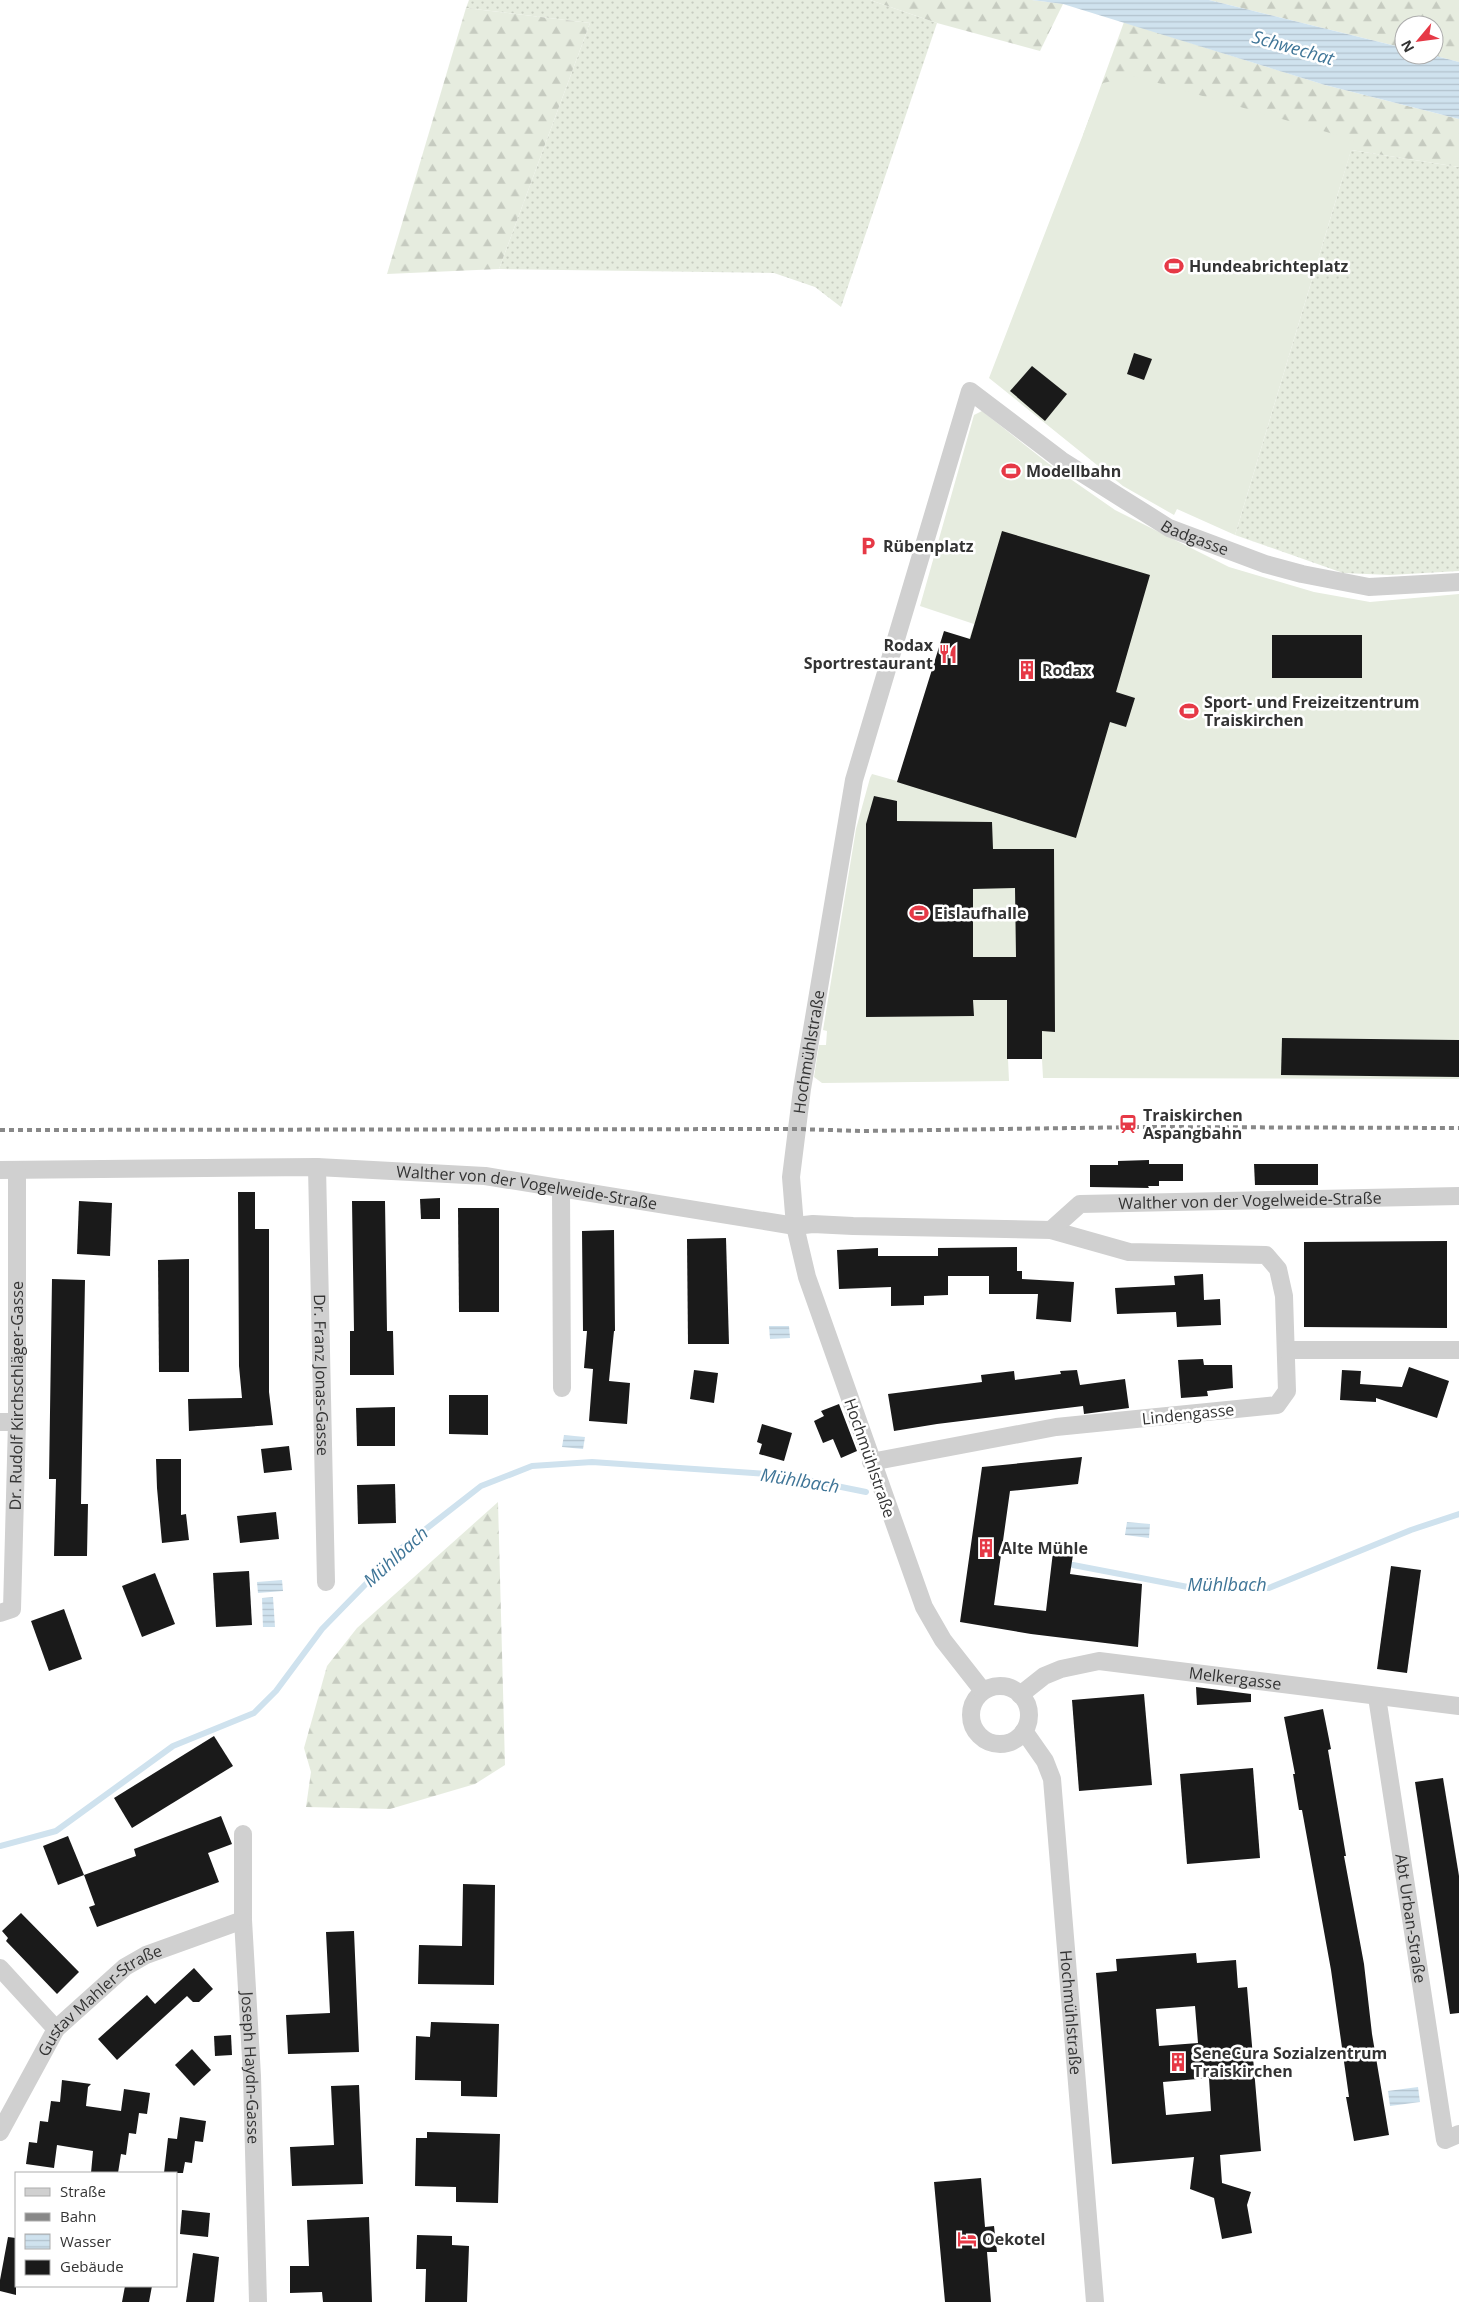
<svg xmlns="http://www.w3.org/2000/svg" width="1459" height="2302" viewBox="0 0 1459 2302" font-family="'Open Sans',sans-serif">
  <style>
    .grass { fill: url(#grass-dots) }
    .forest { fill: url(#forest-firs) }
    .garden { fill: #e6ecdf }
    .water { fill: url(#water-rules) }
    .lines { fill: none; stroke-linecap: round; stroke-linejoin: round }
    .stream { stroke: #cfe2ee; stroke-width: 6 }
    .building { fill: #1a1a1a; fill-rule: evenodd }
    .street { stroke: #d0d0d0; stroke-width: 18 }
    .rail { stroke: #888; stroke-width: 4; stroke-dasharray: 5 4; stroke-linecap: butt }
    .labels { text-anchor: middle; stroke-width: 5; stroke-linejoin: round; paint-order: stroke }
    .poi-label { font-size: 16px; font-weight: bold; fill: #333; stroke: #fff; text-anchor: start }
    .street-label { font-size: 16px; fill: #333; stroke: #fff }
    .water-label { font-size: 18px; font-style: italic; fill: #3f7597; stroke: #fff }
  </style>
  <defs>
    <pattern id="grass-dots" width="8" height="8" patternUnits="userSpaceOnUse" patternTransform="scale(1.25)"><rect width="8" height="8" fill="#e6ecdf"/><path d="M2 2h.1M6 6h.1" fill="none" stroke="#c6cbc0" stroke-width="1.8" stroke-linecap="round"/></pattern>
    <pattern id="forest-firs" width="22" height="20" patternUnits="userSpaceOnUse" patternTransform="scale(1.25)"><rect width="22" height="20" fill="#e6ecdf"/><path d="M5 1l3.5 6h-7zM16 11l3.5 6h-7z" fill="#c6cbc0"/></pattern>
    <pattern id="water-rules" width="6" height="5" patternUnits="userSpaceOnUse" patternTransform="scale(1.25)"><rect width="6" height="5" fill="#cfe2ee"/><path d="M0 2.5h6" fill="none" stroke="#b2c2cd"/></pattern>
  </defs>
  <rect width="100%" height="100%" fill="#fff"/>
  <g class="grass">
    <path d="M469,0h401l67,23 -96,284 -26,-20 -41,-14 -275,-4 91,-246 -124,-15z"/>
    <path d="M1351,150l108,17v404l-69,4 -47,-2 -108,-38z"/>
  </g>
  <g class="forest">
    <path d="M870,0h162l31,4 -23,47 -103,-28z"/>
    <path d="M1209,0h250v62l-27,-7h2v-30h-30v23z"/>
    <path d="M466,8l124,15 -91,246 -112,5z"/>
    <path d="M1124,22l201,63 134,34v48l-108,-17 -9,29 -259,-44z"/>
    <path d="M498,1502l7,263 -30,19 -85,25 -84,-2 5,-35 -7,-24 23,-82 30,-38z"/>
  </g>
  <g class="garden">
    <path d="M1134,76l220,64 -119,395 -58,-26 -3,6 -51,-29 -134,-108 114,-295z"/>
    <path d="M982,411l67,53 66,46 114,57 85,25 56,10 89,-8v485l-416,-1 -1,-19h-34l1,22 -187,2 -8,-6 5,-32h7l1,-14 -4,-1 33,-201 14,-51 2,-4 25,7 72,-142 5,-15 -54,-18 54,-191z"/>
  </g>
  <g class="water">
    <path d="M1032,0h177l195,48v7h28l27,7v57l-134,-34 -262,-81z"/>
    <path d="M769,1326h20l1,12 -20,1z"/>
    <path d="M564,1435l21,2 -2,12 -21,-2z"/>
    <path d="M1127,1522l23,2 -1,14 -24,-3z"/>
    <path d="M282,1580l1,11 -25,2 -1,-11z"/>
    <path d="M273,1597l2,30h-12l-1,-29z"/>
    <path d="M1418,2087l2,15 -30,4 -2,-15z"/>
  </g>
  <g class="lines">
    <g class="stream">
      <path d="M1073,1565l120,23h76l142,-58 48,-16"/>
      <path d="M0,1846l56,-15 117,-85 81,-33 22,-22 46,-62 77,-79 82,-64 51,-20 60,-4 190,13 84,17"/>
    </g>
  </g>
  <g class="building">
    <path d="M1134,353l18,6 -8,21 -17,-6z"/>
    <path d="M1032,366l35,28 -22,27 -35,-30z"/>
    <path d="M1002,531l148,44 -34,117 19,6 -9,29 -16,-5 -34,116 -179,-56 47,-151 26,8z"/>
    <rect x="1272" y="635" width="90" height="43"/>
    <path d="M874,796l23,5v20l95,1 1,27h61l1,183 -13,-1v28h-35v-59h-34l1,16 -108,1v-193zM1015,888l1,69h-43v-68z"/>
    <path d="M1282,1038l177,2v37l-178,-2z"/>
    <path d="M1149,1160v4h34v17h-24v5h-11l1,2 -59,-1v-22h28v-4z"/>
    <path d="M1254,1164h64v21h-63z"/>
    <path d="M238,1192h17v37h14v163l4,33 -84,6 -1,-32 54,-1 -3,-32z"/>
    <path d="M440,1198v21h-19l-1,-20z"/>
    <path d="M79,1201l33,2 -2,53 -33,-2z"/>
    <path d="M352,1201h33l2,130h6l1,44h-44v-44h4z"/>
    <path d="M458,1208h41v104h-40z"/>
    <path d="M614,1230l1,101h-1l-5,50 21,2 -3,41 -38,-3 4,-52 -9,-1 3,-37h-4l-1,-100z"/>
    <path d="M726,1238l3,106h-41l-1,-105z"/>
    <path d="M1447,1241v87l-143,-1v-85z"/>
    <path d="M1017,1247v24h5v8l52,3 -3,40 -35,-3 2,-25h-49v-18h-41v19l-24,1v9l-33,1v-19l-52,2 -2,-39 41,-2v8h60v-8z"/>
    <path d="M189,1259v113h-30l-1,-112z"/>
    <path d="M1203,1274l1,26 16,-1 1,26 -44,2 -1,-15 -59,2 -2,-26 60,-3 -1,-9z"/>
    <path d="M52,1279l33,1 -4,224h7l-1,52h-33l2,-77h-7z"/>
    <path d="M1203,1359l1,6h28l1,23 -26,3 1,5 -27,2 -3,-38z"/>
    <path d="M1409,1367l40,14 -12,37 -61,-20v4l-36,-2 2,-30 19,1 -1,13 42,3z"/>
    <path d="M694,1370l24,3 -4,30 -24,-4z"/>
    <path d="M1077,1370l3,15 45,-6 4,29 -45,6 -1,-8 -146,18 -43,7 -6,-37 94,-12 -1,-7 33,-4 1,9 46,-6 -1,-3z"/>
    <path d="M449,1395h39v40l-39,-1z"/>
    <path d="M839,1404l18,47 -16,7 -8,-19 -10,4 -9,-22 10,-5 -3,-5z"/>
    <path d="M395,1407v39h-38l-1,-38z"/>
    <path d="M762,1424l30,9 -8,28 -25,-7 3,-10 -5,-2z"/>
    <path d="M289,1446l3,24 -28,3 -3,-24z"/>
    <path d="M1082,1457l-4,27 -68,7 -16,114 52,6 7,-59 20,3 -3,19 72,10 -4,63 -107,-13 -71,-12 22,-155z"/>
    <path d="M156,1459h25v56l5,-1 3,26 -27,3 -5,-55z"/>
    <path d="M395,1484l1,39 -38,1 -1,-39z"/>
    <path d="M276,1512l3,27 -39,4 -3,-27z"/>
    <path d="M1391,1566l30,4 -14,103 -30,-4z"/>
    <path d="M249,1571l3,54 -36,2 -3,-54z"/>
    <path d="M155,1573l20,51 -33,13 -20,-51z"/>
    <path d="M64,1609l18,50 -33,12 -18,-50z"/>
    <path d="M1196,1687l55,7v8l-54,3z"/>
    <path d="M1144,1694l8,91 -73,6 -7,-91z"/>
    <path d="M1323,1709l8,40 -3,1 18,106h-2l20,108 8,70 17,101 -35,6 -8,-44h3l-18,-127 -29,-160h-3l-6,-36h2l-11,-57z"/>
    <path d="M214,1736l19,30 -101,62 -18,-30z"/>
    <path d="M1253,1768l7,90 -73,6 -7,-90z"/>
    <path d="M1443,1778l16,98v137l-9,1 -35,-232z"/>
    <path d="M221,1816l11,28 -24,9 11,29 -122,45 -8,-20 6,-2 -11,-30 52,-19 -2,-7z"/>
    <path d="M68,1836l16,39 -26,10 -15,-39z"/>
    <path d="M463,1884l32,1 -1,100 -76,-1 1,-39 43,1z"/>
    <path d="M21,1913l58,59 -22,22 -51,-53 2,-3 -6,-7z"/>
    <path d="M354,1931l5,121 -71,2 -2,-39 44,-2 -4,-81z"/>
    <path d="M1196,1953l1,10 39,-3 2,28 9,-1 14,164 -41,4 2,28 29,9 -4,13 5,28 -30,6 -8,-41 -24,-9 4,-32 -82,7 -16,-191 21,-2 -1,-12zM1195,2006l3,37 -39,3 -3,-37zM1209,2078l2,33 -45,4 -3,-33z"/>
    <path d="M194,1968l19,21 -14,13h-6l-6,-6 -70,64 -19,-21 49,-44 8,9z"/>
    <path d="M431,2022l68,2 -2,73 -36,-1v-15l-46,-1 1,-44 14,1z"/>
    <path d="M231,2035l1,20 -17,1 -1,-20z"/>
    <path d="M192,2049l19,21 -17,16 -19,-21z"/>
    <path d="M62,2080l29,4 -3,3 -2,19 35,5 3,-22 26,4 -3,21 -8,-1 -3,21 -7,-1 -3,22 -5,-1 -3,19h-27l2,-22 -36,-6 -3,23 -28,-4 3,-22 8,1 3,-22 8,1 3,-21 9,1z"/>
    <path d="M359,2085l4,99 -71,2 -2,-39 44,-2 -3,-59z"/>
    <path d="M180,2117l26,4 -3,21 -8,-1 -3,22 -7,-1 -2,11h-19l4,-35 9,1z"/>
    <path d="M427,2132l73,2 -2,69 -42,-1v-15l-41,-1 1,-48h11z"/>
    <path d="M981,2178l4,49 9,-1 3,26h-10l4,50h-46l-11,-120z"/>
    <path d="M182,2210l28,3 -2,24 -28,-3z"/>
    <path d="M369,2217l3,85h-49l-1,-10 -32,1v-27h19l-2,-46z"/>
    <path d="M417,2235l35,1v9l17,1 -2,56h-42l1,-33h-10z"/>
    <path d="M8,2237l8,1v57l-16,-4v-11z"/>
    <path d="M193,2253l26,4 -5,45h-28z"/>
    <path d="M125,2286h27l-3,16h-27z"/>
  </g>
  <g class="lines">
    <g class="street">
      <path id="s1" d="M317,1167l9,415"/>
      <path id="s2" d="M0,1170l317,-3 168,9 310,50 18,-2 40,2 198,4 78,22 137,3 12,14 6,27 3,95 -10,14 -221,22 -185,35"/>
      <path d="M561,1188l1,200"/>
      <path id="s3" d="M1051,1230l29,-26 379,-8"/>
      <path d="M1287,1350h171"/>
      <path d="M0,1422h17"/>
      <path id="s4" d="M0,1613l12,-4 5,-187v-252"/>
      <circle cx="1000" cy="1715" r="29"/>
      <path id="s5" d="M983,1691l-40,-51 -19,-33 -117,-330 -12,-51 -4,-49 11,-88 52,-309 116,-389 91,69 108,68 96,36 37,10 67,13 90,-5"/>
      <path id="s6" d="M1020,1695l24,-19 17,-7 38,-8 360,45"/>
      <path id="s7" d="M1377,1697l68,443 14,-6"/>
      <path id="s8" d="M1024,1731l21,30 7,18 43,523"/>
      <path id="s9" d="M243,1834v86l9,156 6,226"/>
      <path d="M0,1968l56,61"/>
      <path id="s10" d="M0,2132l56,-103 69,-62 21,-12 97,-35"/>
    </g>
    <path class="rail" d="M0,1130l797,-1 65,2 284,-4 313,1"/>
  </g>
  <defs>
    <g id="stadium-bare" transform="scale(1.5)"><path d="M0-5a6.5 5 0 1 0 0 10a6.5 5 0 1 0 0-10ZM-3.5-1.8h7v3.6h-7Z" fill="#e63946" stroke="#fff" stroke-width="2.5" paint-order="stroke"/></g>
    <g id="parking-bare" transform="scale(1.5)"><path d="M-3.5-5.5H1a3.5 3.5 0 0 1 0 7H-1V5.5H-3.5ZM-1-3.4V-.6H.8a1.4 1.4 0 0 0 0-2.8Z" fill="#e63946" stroke="#fff" stroke-width="2.5" paint-order="stroke"/></g>
    <g id="restaurant-bare" transform="scale(1.5)"><path d="M-5-6h1v4h1v-4h1v4h1v-4h1v5L-1.5 .5V6h-2V.5L-5-1ZM5-6V6H3V1.5H1.5Q1.5-4 5-6Z" fill="#e63946" stroke="#fff" stroke-width="2.5" paint-order="stroke"/></g>
    <g id="building-bare" transform="scale(1.5)"><path d="M-4-6H4V6H1V3H-1V6H-4ZM-2.5-4.3h1.7v1.8h-1.7ZM.8-4.3h1.7v1.8H.8ZM-2.5-1h1.7V.8h-1.7ZM.8-1h1.7V.8H.8Z" fill="#e63946" stroke="#fff" stroke-width="2.5" paint-order="stroke"/></g>
    <g id="station-bare" transform="scale(1.5)"><path d="M-3-6H3Q5-6 5-4V2Q5 4 3 4L4.5 6H3L1.5 4h-3L-3 6H-4.5L-3 4Q-5 4-5 2V-4Q-5-6-3-6ZM-3.5-4v3h7v-3ZM-3.5 1v1.5H-2V1ZM2 1v1.5H3.5V1Z" fill="#e63946" stroke="#fff" stroke-width="2.5" paint-order="stroke"/></g>
    <g id="hotel-bare" transform="scale(1.5)"><path d="M-6-4.5h1.5V1H6V5H4.5V3h-9V5H-6ZM-4 0a1.8 1.8 0 1 1 3.6 0ZM.5 0V-2.5h3Q6-2.5 6 0Z" fill="#e63946" stroke="#fff" stroke-width="2.5" paint-order="stroke"/></g>
  </defs>
  <g fill-rule="evenodd">
    <use href="#stadium-bare" x="1174" y="266"/>
    <use href="#stadium-bare" x="1011" y="471"/>
    <use href="#parking-bare" x="868" y="546"/>
    <use href="#restaurant-bare" x="948" y="654"/>
    <use href="#building-bare" x="1027" y="670"/>
    <use href="#stadium-bare" x="1189" y="711"/>
    <use href="#stadium-bare" x="919" y="913"/>
    <use href="#station-bare" x="1128" y="1124"/>
    <use href="#building-bare" x="986" y="1548"/>
    <use href="#building-bare" x="1178" y="2062"/>
    <use href="#hotel-bare" x="967" y="2239"/>
  </g>
  <g class="labels">
    <g class="poi-label">
      <text x="1189" y="272">Hundeabrichteplatz</text>
      <text x="1026" y="477">Modellbahn</text>
      <text x="883" y="552">Rübenplatz</text>
      <text x="933" y="651" text-anchor="end">Rodax<tspan x="933" dy="18">Sportrestaurant</tspan></text>
      <text x="1042" y="676">Rodax</text>
      <text x="1204" y="708">Sport- und Freizeitzentrum<tspan x="1204" dy="18">Traiskirchen</tspan></text>
      <text x="934" y="919">Eislaufhalle</text>
      <text x="1143" y="1121">Traiskirchen<tspan x="1143" dy="18">Aspangbahn</tspan></text>
      <text x="1001" y="1554">Alte Mühle</text>
      <text x="1193" y="2059">SeneCura Sozialzentrum<tspan x="1193" dy="18">Traiskirchen</tspan></text>
      <text x="982" y="2245">Oekotel</text>
    </g>
    <g class="street-label">
      <text dy="6" stroke="none"><textPath href="#s5" startOffset="1632">Badgasse</textPath></text>
      <text dy="6" stroke="none"><textPath href="#s5" startOffset="681">Hochmühlstraße</textPath></text>
      <text dy="6" stroke="none"><textPath href="#s2" startOffset="528">Walther von der Vogelweide-Straße</textPath></text>
      <text dy="6" stroke="none"><textPath href="#s3" startOffset="209">Walther von der Vogelweide-Straße</textPath></text>
      <text dy="6" stroke="none"><textPath href="#s1" startOffset="208">Dr. Franz Jonas-Gasse</textPath></text>
      <text dy="6" stroke="none"><textPath href="#s4" startOffset="226">Dr. Rudolf Kirchschläger-Gasse</textPath></text>
      <text transform="translate(1188 1414) rotate(-6)" y="6">Lindengasse</text>
      <text transform="translate(870 1458) rotate(71)" y="6">Hochmühlstraße</text>
      <text dy="6" stroke="none"><textPath href="#s6" startOffset="225">Melkergasse</textPath></text>
      <text dy="6" stroke="none"><textPath href="#s7" startOffset="224">Abt Urban-Straße</textPath></text>
      <text dy="6" stroke="none"><textPath href="#s10" startOffset="169">Gustav Mahler-Straße</textPath></text>
      <text dy="6" stroke="none"><textPath href="#s8" startOffset="290">Hochmühlstraße</textPath></text>
      <text dy="6" stroke="none"><textPath href="#s9" startOffset="234">Joseph Haydn-Gasse</textPath></text>
    </g>
    <g class="water-label">
      <text transform="translate(1293 48) rotate(16)" y="6">Schwechat</text>
      <text transform="translate(800 1481) rotate(9)" y="6">Mühlbach</text>
      <text transform="translate(396 1557) rotate(-42)" y="6">Mühlbach</text>
      <text x="1227" y="1591">Mühlbach</text>
    </g>
  </g>
  <rect x="15" y="2172" width="162" height="115" fill="#ffffff" stroke="#adadad"/>
  <rect x="25" y="2188" width="25" height="8" fill="#d0d0d0" stroke="#adadad"/>
  <text x="60" y="2197" font-size="15" fill="#333333">Straße</text>
  <rect x="25" y="2213" width="25" height="8" fill="#888888" stroke="#adadad"/>
  <text x="60" y="2222" font-size="15" fill="#333333">Bahn</text>
  <rect x="25" y="2234" width="25" height="15" fill="url(#water-rules)" stroke="#adadad"/>
  <text x="60" y="2247" font-size="15" fill="#333333">Wasser</text>
  <rect x="25" y="2260" width="25" height="15" fill="#1a1a1a" stroke="#adadad"/>
  <text x="60" y="2272" font-size="15" fill="#333333">Gebäude</text>
  <g transform="translate(1419 40) rotate(241)"><circle r="24" fill="#ffffff" stroke="#adadad"/>
  <path d="M0-4L9 19L0 12L-9 19Z" fill="#e63946"/>
  <text y="-8" font-size="14" font-weight="bold" text-anchor="middle" fill="#333333">N</text>
  </g>
</svg>
